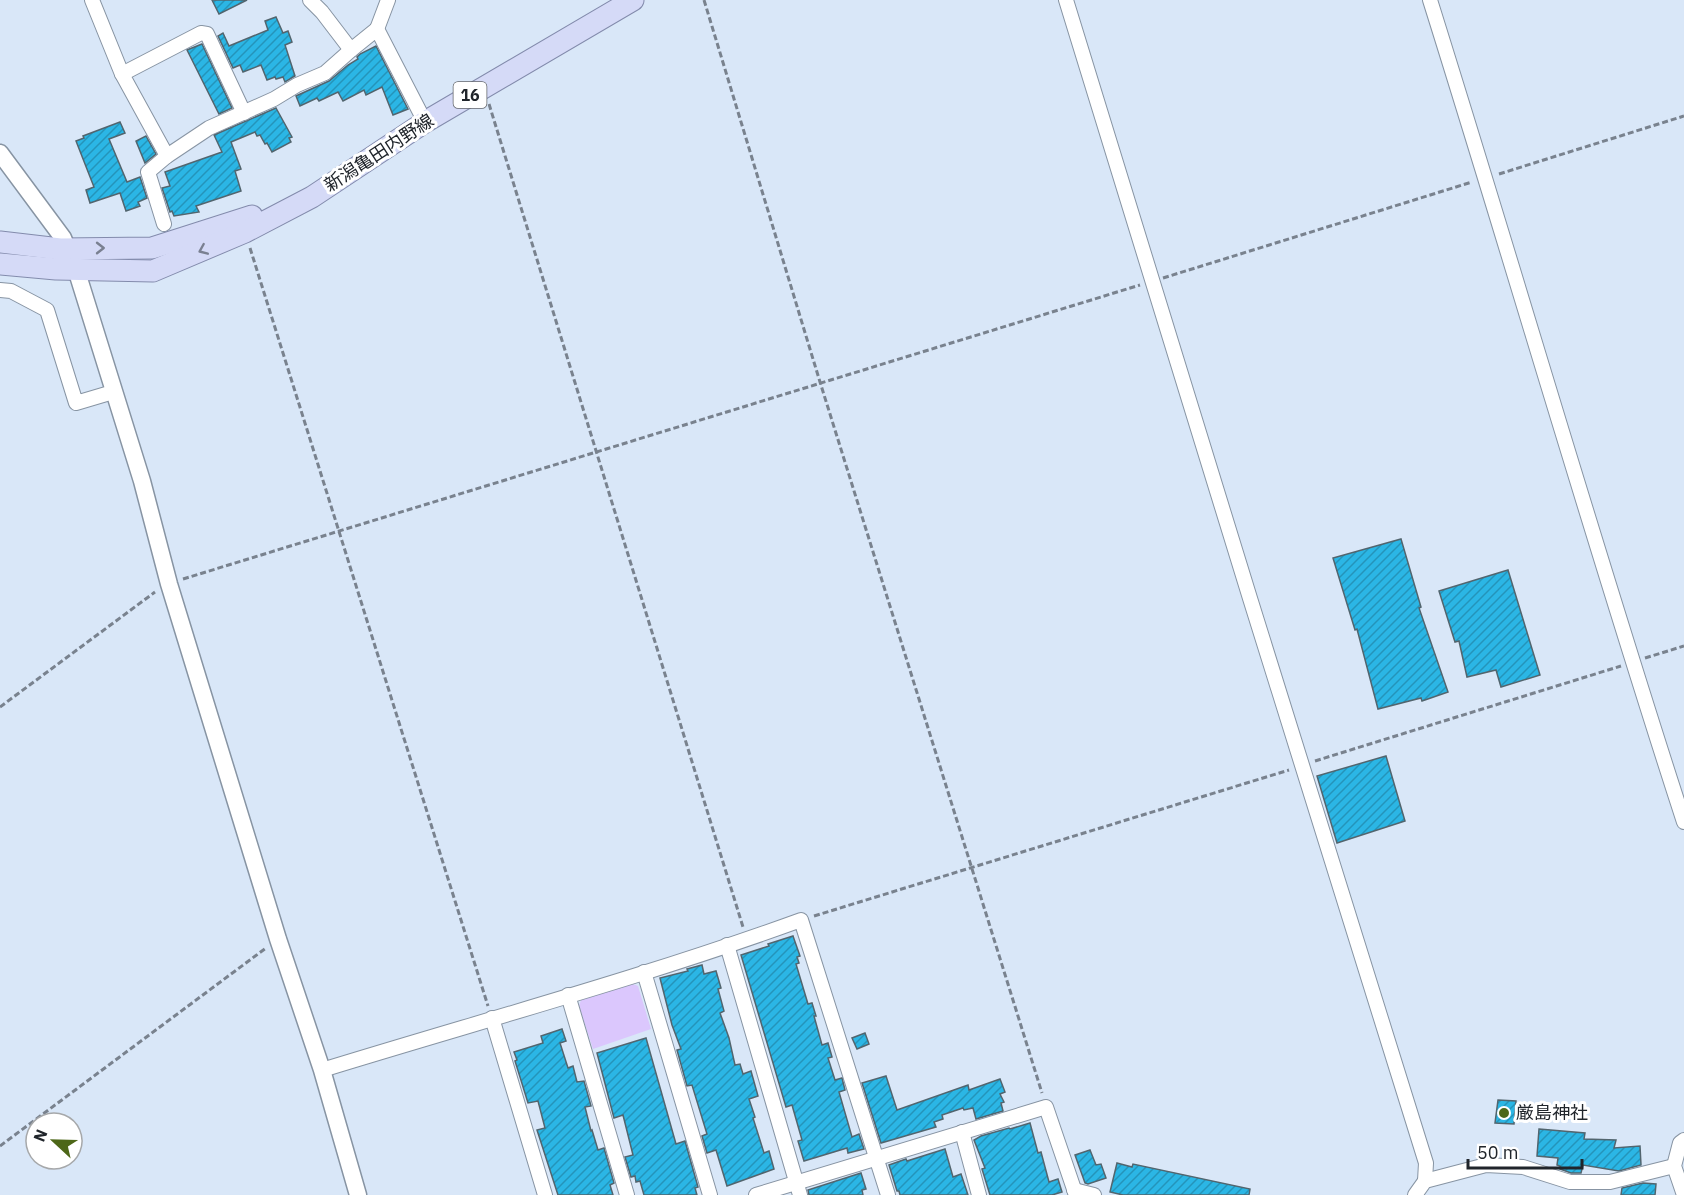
<svg xmlns="http://www.w3.org/2000/svg" width="1684" height="1195" viewBox="0 0 1684 1195" font-family="'IBM Plex Sans','Noto Sans JP',sans-serif">
  <style>
    .green { fill: #dbc7fd }
    .building { fill: url(#building-hatch); stroke: #52656e; stroke-width: 1.5 }
    .lines { fill: none; stroke-linecap: round; stroke-linejoin: round }
    .minor-casing { stroke: #8794a3; stroke-width: 16 }
    .tertiary-casing { stroke: #8794a3; stroke-width: 19 }
    .primary-casing { stroke: #838bac; stroke-width: 23 }
    .path { stroke: #79828e; stroke-width: 3; stroke-dasharray: 6 3; stroke-linecap: butt }
    .minor { stroke: #fff; stroke-width: 14 }
    .tertiary { stroke: #fff; stroke-width: 16 }
    .primary { stroke: #d5daf7; stroke-width: 21 }
    .oneway { stroke: #7a8091 }
    .poi-dot { fill: #4d6718; stroke: #fff; stroke-width: 2 }
    .labels { text-anchor: middle; stroke-width: 6; stroke-linejoin: round; paint-order: stroke }
    .shield { fill: #fff; stroke: #63666b; stroke-width: 1.5 }
    .shield-label { font-size: 16px; font-weight: bold; fill: #20252b }
    .street-label { font-size: 18px; fill: #20252b; stroke: #fff }
    .poi-label { font-size: 18px; fill: #20252b; stroke: #fff; text-anchor: start }
  </style>
  <defs>
    <pattern id="building-hatch" width="6" height="6" patternUnits="userSpaceOnUse" patternTransform="scale(1.5)"><rect width="6" height="6" fill="#2bb6e5"/><path d="M-1 1l2-2M0 6l6-6M5 7l2-2" fill="none" stroke="#2494ba"/></pattern>
  </defs>
  <rect width="100%" height="100%" fill="#d9e7f8"/>
  <path class="green" d="M633,984l5,2 13,43 -58,20 -14,-43 2,-6z"/>
  <g class="building">
    <path d="M212,0h35l-28,14z"/>
    <path d="M276,17l7,16 5,-2 4,11 -7,3 10,31 -10,6 -2,-5 -7,2 -1,-2 -8,3 -6,-15 -18,7 -3,-7 -7,3 -15,-32 5,-3 6,13 39,-16 -3,-9z"/>
    <path d="M202,44l30,64 -13,6 -32,-64z"/>
    <path d="M376,46l32,63 -15,6 -11,-28 -16,8 -2,-5 -21,11 -5,-9 -19,9 -2,-3 -17,8 -4,-10 33,-15 19,-16 10,-6 -1,-2 3,-3z"/>
    <path d="M276,108l16,29 -3,1 2,4 -19,10 -5,-9 -2,1 -5,-9 -3,1 -2,-4 -24,10 10,27 -6,2 6,20 -45,15 3,6 -25,4 -2,-5 -2,1 -8,-24 8,-2 -5,-14 57,-20 -8,-17z"/>
    <path d="M120,122l5,11 -16,6 18,43 13,-5 7,21 -9,4 2,4 -14,5 -6,-18 -30,10 -4,-13 8,-3 -18,-46 8,-3 -1,-2z"/>
    <path d="M146,136l10,18 -11,9 -9,-22z"/>
    <path d="M1401,539l20,68 -2,1 29,84 -26,9 -1,-3 -43,11 -21,-80 -2,1 -22,-72z"/>
    <path d="M1508,570l32,105 -39,12 -5,-17 -29,7 -8,-36 -4,1 -16,-51z"/>
    <path d="M1386,756l19,65 -68,22 -20,-67z"/>
    <path d="M793,936l7,20 -3,1 2,6 -3,1 12,40 4,-1 4,13h-2l8,29 6,-2 4,14 -4,1 7,22 7,-2 3,12 -6,2 13,45 7,-3 5,15 -16,4 -1,-5 -43,13 -6,-20 4,-1 -10,-35 -6,2 -45,-152 28,-9 -1,-2z"/>
    <path d="M702,965l2,9 12,-3 5,17 -3,1 6,22 -4,2 9,25 6,27 5,-1 3,10 8,-3 7,25 -9,3 6,18 -2,1 11,35 5,-2 5,18 -47,17 -11,-36 -9,3 -5,-17 5,-2 -15,-49 -5,1 -10,-36 4,-1 -9,-24 -12,-47 28,-7 -1,-2z"/>
    <path d="M562,1029l4,12 -6,2 8,25 5,-2 4,16 7,-1 7,25 -6,1 6,24 1,-1 6,20 6,-2 10,35 -4,2 3,10h-55l-21,-65 8,-2 -7,-27 -10,2 -13,-42 2,-1 -3,-8 29,-9 -2,-7z"/>
    <path d="M865,1033l4,11 -12,5 -5,-11z"/>
    <path d="M646,1038l30,106 9,-3 13,46 -3,1 2,7h-53l-4,-14 -4,1 -1,-6 -4,1 -6,-20 8,-2 -10,-40 -9,3 -17,-65z"/>
    <path d="M886,1076l11,34 71,-25 1,5 31,-11 5,13 -5,2 4,8 -3,1 2,8 -27,8 -3,-11 -9,2 -1,-2 -21,7 1,4 -9,3 2,5 -55,16 -19,-60z"/>
    <path d="M1498,1100l18,1 -2,23 -19,-1z"/>
    <path d="M1030,1123l8,30 3,-1 8,30 9,-3 4,13 -10,3h-62l-8,-26 3,-1 -11,-28 7,-4 28,-8 1,1z"/>
    <path d="M1539,1129l46,4 -1,6 32,1 -2,8 26,-2 1,19 -22,6 -36,-6 -2,8h-10l-11,-4v-3l-3,-1 1,-7 -21,-2z"/>
    <path d="M945,1149l8,28 8,-3 7,21h-68l-1,-4h-2l-8,-26 17,-6 1,2z"/>
    <path d="M1090,1150l6,15 5,-1 5,14 -18,6 -3,-1 -10,-28z"/>
    <path d="M1117,1163l15,4 1,-3 117,25 -1,6h-126l-13,-3z"/>
    <path d="M861,1173l5,16 -4,1 1,5h-54l-1,-5z"/>
    <path d="M1643,1183l13,1 -1,11h-34l1,-7z"/>
  </g>
  <g class="lines">
    <g class="minor-casing">
      <g id="minor">
        <path d="M92,0l30,74 45,82"/>
        <path d="M310,0l12,12 29,38 26,-21 48,93"/>
        <path d="M1066,0c117,389 240,775 360,1163l-1,18"/>
        <path d="M1430,0c86,274 165,549 254,822"/>
        <path d="M377,29l11,-29"/>
        <path d="M122,74l79,-41 6,1 37,79"/>
        <path d="M164,224l-16,-52 19,-16 42,-28 65,-29 23,-14 28,-12 26,-23"/>
        <path d="M0,290l11,1 36,19 29,93 37,-11"/>
        <path d="M727,945l73,250"/>
        <path d="M644,972l66,223"/>
        <path d="M568,995l59,200"/>
        <path d="M492,1018l53,177"/>
        <path d="M322,1070c159,-49 322,-93 479,-150l87,275"/>
        <path d="M962,1132l17,63"/>
        <path d="M1074,1190l20,5"/>
        <path d="M756,1195l290,-88 30,88"/>
        <path d="M1415,1195l10,-14 61,-16 37,2 47,15h40l64,-16"/>
        <path d="M1684,1195l-10,-29 6,-23 4,-3"/>
      </g>
    </g>
    <g class="tertiary-casing">
      <path id="tertiary" d="M0,153l63,85 13,31 66,212 27,103 109,355 44,131 36,125"/>
    </g>
    <g class="primary-casing">
      <g id="primary">
        <path d="M0,242l60,7 92,-1 100,-32"/>
        <path d="M0,264l56,5 97,2 92,-39 67,-35 113,-75 208,-122"/>
      </g>
    </g>
    <g class="path">
      <path d="M704,0l116,382 222,711"/>
      <path d="M489,104l254,823"/>
      <path d="M1499,174l185,-58"/>
      <path d="M250,248l238,758"/>
      <path d="M1163,278l309,-96"/>
      <path d="M183,579l957,-294"/>
      <path d="M1645,658l39,-12"/>
      <path d="M0,707l155,-115"/>
      <path d="M1315,761l306,-95"/>
      <path d="M814,916l475,-146"/>
      <path d="M0,1146l266,-198"/>
    </g>
    <use href="#minor" class="minor"/>
    <use href="#tertiary" class="tertiary"/>
    <use href="#primary" class="primary"/>
  </g>
  <defs><path id="oneway-chevron" d="M-2-3.5L2.5 0L-2 3.5" fill="none" stroke-width="1.6" stroke-linecap="round" stroke-linejoin="round" transform="scale(1.5)"/></defs>
  <g class="oneway">
    <use href="#oneway-chevron" transform="translate(100 248)"/>
    <use href="#oneway-chevron" transform="translate(203 250) rotate(157)"/>
  </g>
  <circle class="poi-dot" cx="1504" cy="1113" r="6"/>
  <g class="labels">
    <rect class="shield" x="453.5" y="82" width="33" height="26" rx="4.5"/>
    <g class="shield-label">
      <text x="470" y="101">16</text>
    </g>
    <g class="street-label">
      <text transform="translate(379 153) rotate(-33)" y="6">新潟亀田内野線</text>
    </g>
    <g class="poi-label">
      <text x="1516" y="1119">厳島神社</text>
    </g>
  </g>
  <g transform="translate(54 1141) rotate(292)"><circle r="28" fill="#ffffff" stroke="#a6a8aa" stroke-width="1.5"/>
  <path d="M0-4.5L10 22L0 15L-10 22Z" fill="#4d6718"/>
  <text y="-9" font-size="16" font-weight="bold" text-anchor="middle" fill="#20252b">N</text>
  </g>
  <path d="M1468 1159v9h114v-9" fill="none" stroke="#20252b" stroke-width="3"/>
  <text x="1477" y="1159" font-size="18" fill="#20252b" stroke="#ffffff" stroke-width="4.5" paint-order="stroke">50 m</text>
</svg>
